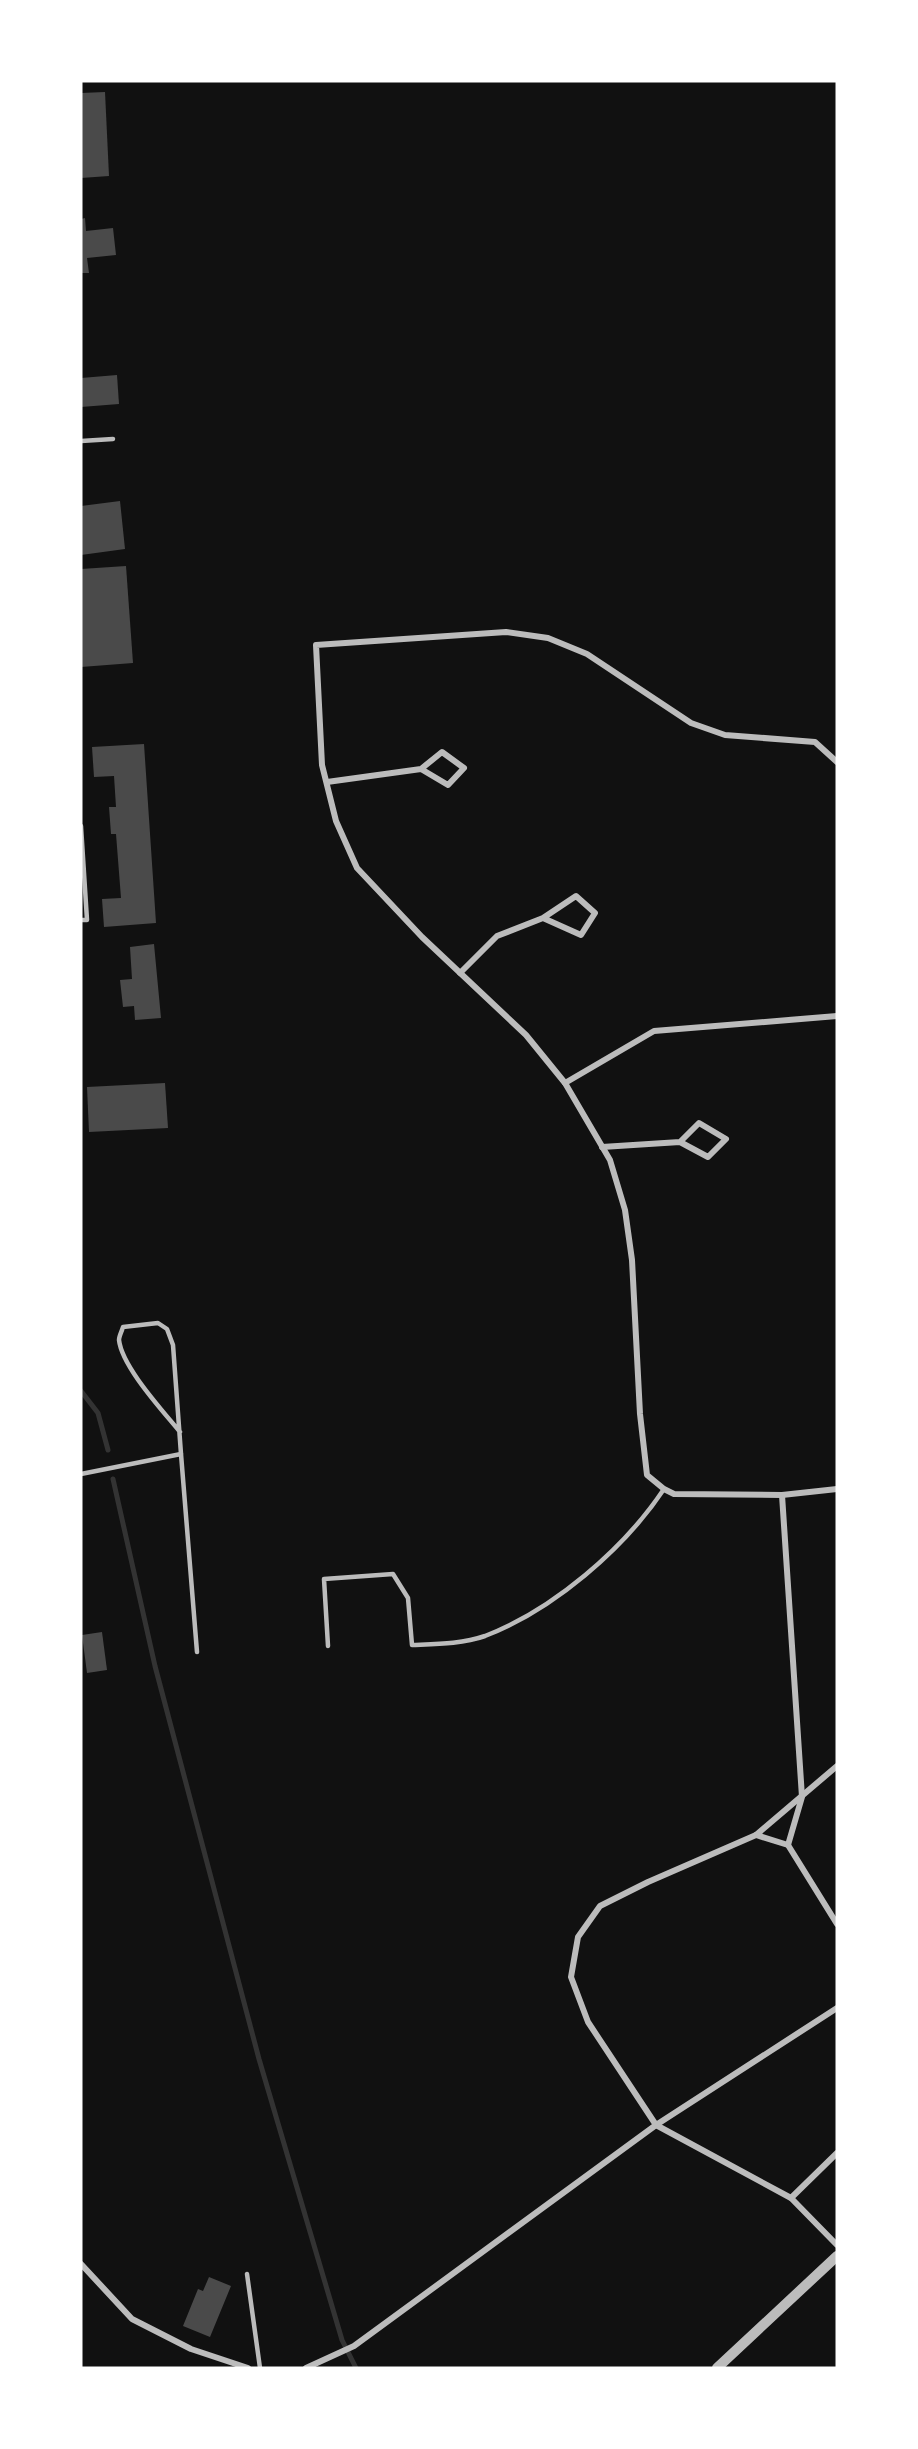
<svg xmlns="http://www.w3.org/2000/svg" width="918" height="2449" viewBox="0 0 918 2449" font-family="Arial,sans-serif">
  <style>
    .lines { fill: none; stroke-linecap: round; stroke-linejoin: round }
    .stream { stroke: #333; stroke-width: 5 }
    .building { fill: #4a4a4a }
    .service { stroke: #bcbcbc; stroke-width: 4.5 }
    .minor { stroke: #bcbcbc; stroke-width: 6 }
    .tertiary { stroke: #bcbcbc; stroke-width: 10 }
  </style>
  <rect width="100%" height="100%" fill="#111"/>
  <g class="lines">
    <g class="stream">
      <path d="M81,1391l17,22 10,37"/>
      <path d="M113,1479l42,187 104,393 83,281 14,28"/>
    </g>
  </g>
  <g class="building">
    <path d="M105,92l4,84 -28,2v-85z"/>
    <path d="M85,218l1,13 27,-3 3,27 -29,3 2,15h-8v-54z"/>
    <path d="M117,375l2,29 -38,3v-29z"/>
    <path d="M120,501l5,48 -44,6v-49z"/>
    <path d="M126,566l7,97 -52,4v-98z"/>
    <path d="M144,744l12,179 -52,4 -2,-28 19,-1 -5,-64h-5l-2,-27h7l-2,-31 -20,1 -2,-30z"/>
    <path d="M154,944l7,74 -26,2 -1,-14 -11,1 -3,-27 12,-1 -2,-32z"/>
    <path d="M165,1083l3,45 -79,4 -2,-45z"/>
    <path d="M102,1632l5,38 -20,3 -5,-38z"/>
    <path d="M209,2277l22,9 -21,51 -27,-11 15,-37 5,2z"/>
  </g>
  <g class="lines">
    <g class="service">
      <path d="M81,441l32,-2"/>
      <path d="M81,826l6,94h-6"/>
      <path d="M180,1432c-17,-21 -58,-65 -61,-92 0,-4 3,-9 4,-13l35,-4 9,6 6,16 8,109 16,198"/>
      <path d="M81,1474l100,-20"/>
      <path d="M328,1646l-4,-67 69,-5 15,24 4,47c24,-1 50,-1 73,-9 68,-26 139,-87 179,-147"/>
      <path d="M247,2274l13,94"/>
    </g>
    <g class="minor">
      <path d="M837,762l-22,-20 -90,-7 -34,-12 -104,-69 -39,-16 -42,-6 -190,13 6,120 14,56 21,47 65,69 104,98 39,48 45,77 15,50 7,50 8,154 7,61 17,14 10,5 108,1 55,-6"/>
      <path d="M327,782l94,-13 21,-17 22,16 -16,17 -27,-16"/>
      <path d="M460,973l37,-37 46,-18 33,-22 19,17 -14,22 -38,-17"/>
      <path d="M565,1083l89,-52 183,-15"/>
      <path d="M602,1147l78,-5 19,-19 27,16 -18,18 -28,-15"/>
      <path d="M782,1495l20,302 -14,48"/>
      <path d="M837,1766l-81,69 -108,47 -48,24 -22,31 -7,40 17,45 68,103 135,73 46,47"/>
      <path d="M756,1835l32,10 49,79"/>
      <path d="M791,2198l46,-45"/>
      <path d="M81,2264l51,55 59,30 57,19"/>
      <path d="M306,2368l48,-22 302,-221 181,-117"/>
    </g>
    <path class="tertiary" d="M717,2368l120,-112"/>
  </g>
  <rect width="918" height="2449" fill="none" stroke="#ffffff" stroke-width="165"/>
</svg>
